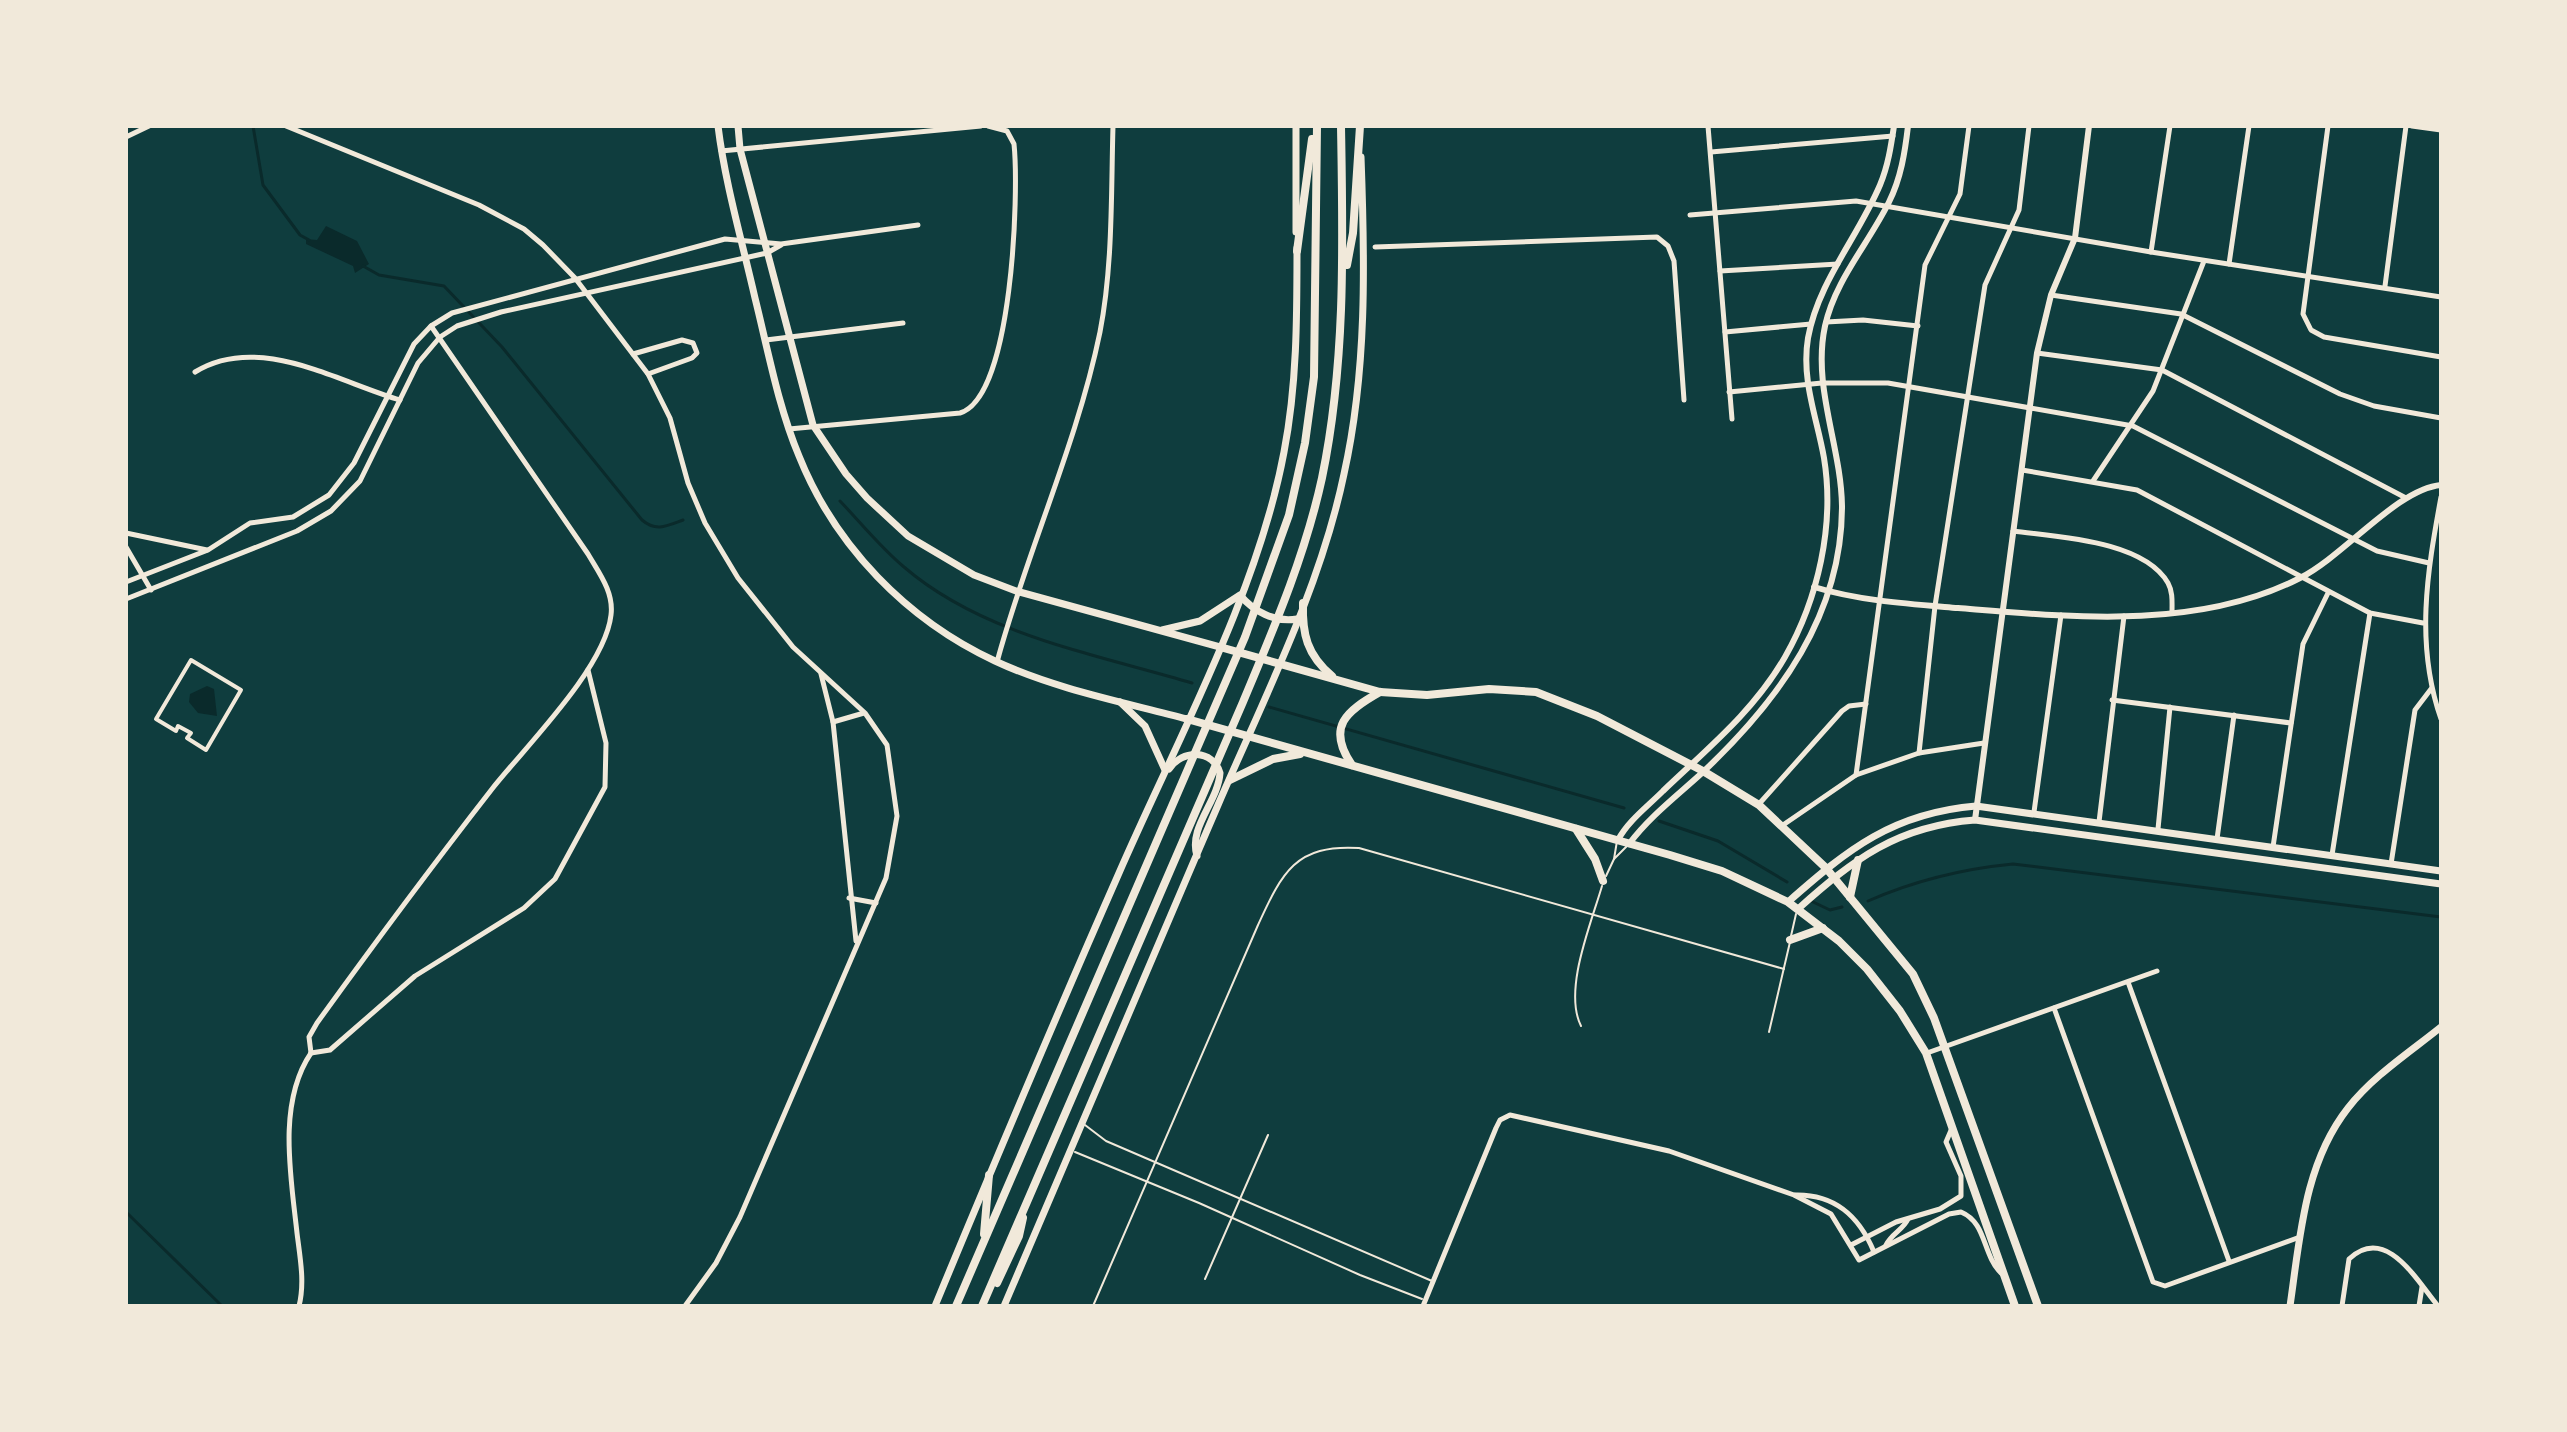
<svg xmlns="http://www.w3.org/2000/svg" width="2567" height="1432" viewBox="0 0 2567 1432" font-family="'Nunito Sans',sans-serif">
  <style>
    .water { fill: #0a2a2b }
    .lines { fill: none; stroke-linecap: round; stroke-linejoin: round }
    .stream { stroke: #0a2a2b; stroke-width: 3 }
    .service { stroke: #f1e9da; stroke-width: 2 }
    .pedestrian { stroke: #f1e9da; stroke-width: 4 }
    .minor { stroke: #f1e9da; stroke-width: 5 }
    .tertiary { stroke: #f1e9da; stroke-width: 6 }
    .secondary { stroke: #f1e9da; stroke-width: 7 }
    .primary { stroke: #f1e9da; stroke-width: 8 }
    .trunk { stroke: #f1e9da; stroke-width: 8 }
  </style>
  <rect width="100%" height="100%" fill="#0f3d3e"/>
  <g class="water">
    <path d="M326,226l31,15 12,23 -14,9 -2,-7 -47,-22v-5l11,1z"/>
    <path d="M207,686l7,3 3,27 -19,-3 -9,-11 1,-8z"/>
  </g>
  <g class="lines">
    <g class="stream">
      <path d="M253,126l10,59 37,50 9,5"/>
      <path d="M363,266l16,9 65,11 58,61 140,173c14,12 25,6 41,0"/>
      <path d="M840,501c21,22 41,47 64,66 79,68 191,87 288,116"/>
      <path d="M1269,707l355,101"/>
      <path d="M1659,821l59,20 69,41"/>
      <path d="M1811,901l19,9 12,-3"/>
      <path d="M1868,901c48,-21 93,-32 145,-37l428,53"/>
      <path d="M126,1212l96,94"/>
    </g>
    <g class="service">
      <path d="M1617,841l-3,18 14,-14"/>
      <path d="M1606,876l8,-17"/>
      <path d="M1791,936l5,-22"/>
      <path d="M1581,1026c-18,-36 10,-102 21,-140"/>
      <path d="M1769,1032l21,-90"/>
      <path d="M1085,1125l21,16 326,140"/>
      <path d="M1075,1152l124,51 161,72 62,24"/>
      <path d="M1205,1279l63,-144"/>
      <path d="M1093,1306l165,-381c24,-52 37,-81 101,-77l425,121"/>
    </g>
    <path class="pedestrian" d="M191,660l50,30 -35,60 -19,-12 4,-5 -13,-7 -2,5 -20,-12z"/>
    <g class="minor">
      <path d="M286,126l193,79 45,24 19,16 32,33 73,96 22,44 18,65 17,40 33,55 55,69 72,66 22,32 10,71 -11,62 -146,339 -24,46 -31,43"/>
      <path d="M1708,126l24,293"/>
      <path d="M2328,126l-25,188 8,16 13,7 117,20"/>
      <path d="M2412,126l29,4"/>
      <path d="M126,137l23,-11"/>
      <path d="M721,151l260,-25"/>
      <path d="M1711,152l182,-16"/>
      <path d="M1690,215l166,-14 295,51 290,45"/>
      <path d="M1375,247l282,-10 11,9 6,15 10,139"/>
      <path d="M2151,252l19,-126"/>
      <path d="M2229,264l20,-138"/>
      <path d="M1720,271l118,-7"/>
      <path d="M2385,286l21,-160"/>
      <path d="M2051,295l130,19 159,80 34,12 67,12"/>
      <path d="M1826,322l37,-2 55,6"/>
      <path d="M1725,332l86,-8"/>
      <path d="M766,340l137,-17"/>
      <path d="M2037,353l125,17 244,128"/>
      <path d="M633,354l49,-14 11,3 4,10 -5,5 -44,16"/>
      <path d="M195,372c63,-39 141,9 205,28"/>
      <path d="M1729,392l93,-9h66l245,43 244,125 52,12"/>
      <path d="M789,429l171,-16c53,-16 59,-221 54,-269l-7,-13 -19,-5"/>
      <path d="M2022,470l115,20 233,123 53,10"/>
      <path d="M2093,481l60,-90 51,-130"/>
      <path d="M2441,497c-14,76 -26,147 0,222"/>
      <path d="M2013,531c43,6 130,9 155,52 5,9 4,19 4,30"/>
      <path d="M126,533l81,17"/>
      <path d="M126,547l25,43"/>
      <path d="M126,582l82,-32 42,-27 43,-6 36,-22 25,-32 60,-119 17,-18 21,-13 273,-74 56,5 137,-19"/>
      <path d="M126,599l171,-68 34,-20 29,-30 58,-118 22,-26 17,-11 44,-14 266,-59 14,-8"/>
      <path d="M997,662c30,-111 80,-218 103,-330 13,-67 11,-138 13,-206"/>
      <path d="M821,674l12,48 23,219"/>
      <path d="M2112,700l179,23"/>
      <path d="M833,722l31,-9"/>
      <path d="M1919,753l16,-147 50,-321 34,-75 10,-84"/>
      <path d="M1856,775l69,-510 35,-71 9,-68"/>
      <path d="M1759,804l83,-93 7,-5 17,-2"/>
      <path d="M2034,812l27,-197"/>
      <path d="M2099,822l25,-206"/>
      <path d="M1783,825l73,-50 63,-22 65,-10"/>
      <path d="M2158,829l12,-122"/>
      <path d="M2217,839l17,-124"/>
      <path d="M2273,847l30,-203 25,-51"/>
      <path d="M2332,855l38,-242"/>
      <path d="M2391,864l24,-154 16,-21"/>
      <path d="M849,898l27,5"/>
      <path d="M2128,982l101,279"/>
      <path d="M2054,1008l99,274 12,4 135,-49"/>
      <path d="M311,1053l-2,-16 8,-14c57,-79 115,-157 175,-234 34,-43 113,-121 119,-174 3,-23 -12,-42 -23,-61l-157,-228"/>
      <path d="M311,1053l19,-3 85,-74 109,-68 31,-29 50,-92 1,-44 -18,-73"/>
      <path d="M1927,1053l230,-82"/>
      <path d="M1795,1195c40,-1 64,21 79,57"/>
      <path d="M1851,1245l45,-23 44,-13 21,-13v-20l-15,-34 6,-14"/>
      <path d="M1886,1245c6,-12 17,-15 22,-26"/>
      <path d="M299,1306c6,-24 1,-48 -2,-73 -6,-56 -20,-130 14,-180"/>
      <path d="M1423,1306l73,-178 4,-8 10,-5 159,36 125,44 37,19 28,46 90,-46 12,-2c26,11 21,42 40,61"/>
      <path d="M2342,1306l7,-47c37,-35 68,22 89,47"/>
      <path d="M2419,1306l3,-19"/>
    </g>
    <g class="tertiary">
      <path d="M1814,587c46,14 96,17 144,21 111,9 239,23 342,-30 44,-22 97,-89 141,-93"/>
      <path d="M1975,820l62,-467 14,-58 24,-57 14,-112"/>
      <path d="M1618,840c10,-19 29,-33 45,-49 44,-42 91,-80 122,-134 33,-58 50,-132 39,-199 -7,-40 -23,-78 -16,-120 10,-56 50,-101 72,-153 8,-19 11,-39 14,-59"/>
      <path d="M1629,844c21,-28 49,-49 74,-72 76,-72 139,-157 139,-266 -1,-61 -30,-119 -17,-180 10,-46 44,-83 64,-124 12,-24 16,-50 19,-76"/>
    </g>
    <g class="secondary">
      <path d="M718,126c7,57 24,115 37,172 13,52 23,108 44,158 36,90 108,164 196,205 60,28 128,41 192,58"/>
      <path d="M738,126l2,23 73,276 33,49 21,24 41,38 66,39 42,16 204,56"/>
      <path d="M1296,126v106"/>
      <path d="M1162,630l38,-9 40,-26c13,16 35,28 57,24"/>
      <path d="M1120,702l25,24 20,44"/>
      <path d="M1169,769c13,-20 44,-20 51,4 -2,29 -32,54 -23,83"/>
      <path d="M1788,902c60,-53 105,-89 188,-96l465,65"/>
      <path d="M1798,909c56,-50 99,-83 177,-89l466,64"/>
      <path d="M935,1306c60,-145 121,-290 184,-433 57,-131 139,-281 165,-421 13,-67 13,-135 13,-204"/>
      <path d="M1004,1306c72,-166 142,-334 214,-501 46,-107 102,-216 126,-331 23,-103 21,-211 17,-317"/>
      <path d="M2290,1306c10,-68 14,-142 58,-198 25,-32 62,-56 93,-81"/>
    </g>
    <g class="primary">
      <path d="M1303,603c-1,31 4,52 29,73"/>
      <path d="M1220,647l160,45 47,3 62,-6 47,3 61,24 106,55 56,34 67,63 87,106 21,44 104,288"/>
      <path d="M1187,719l483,136 52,16 66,31 51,39 28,28 33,42 26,42 89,253"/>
      <path d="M1352,765c-26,-38 -6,-54 28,-73"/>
      <path d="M1230,780l43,-21 27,-5"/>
      <path d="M1576,829l19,30 8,22"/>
      <path d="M1850,897l8,-37"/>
      <path d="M1790,940l33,-12"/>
    </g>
    <g class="trunk">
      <path d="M1297,251l15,-112"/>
      <path d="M1347,265l6,-32 7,-107"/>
      <path d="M984,1234l5,-59"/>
      <path d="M997,1283l22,-47 4,-18"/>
      <path d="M956,1306l289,-669 44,-122 16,-72 9,-66 3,-251"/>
      <path d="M982,1306l261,-604c31,-74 62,-146 79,-224 24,-116 21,-234 19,-352"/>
    </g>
  </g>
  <rect width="2567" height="1432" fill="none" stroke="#f1e9da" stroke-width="256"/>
</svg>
